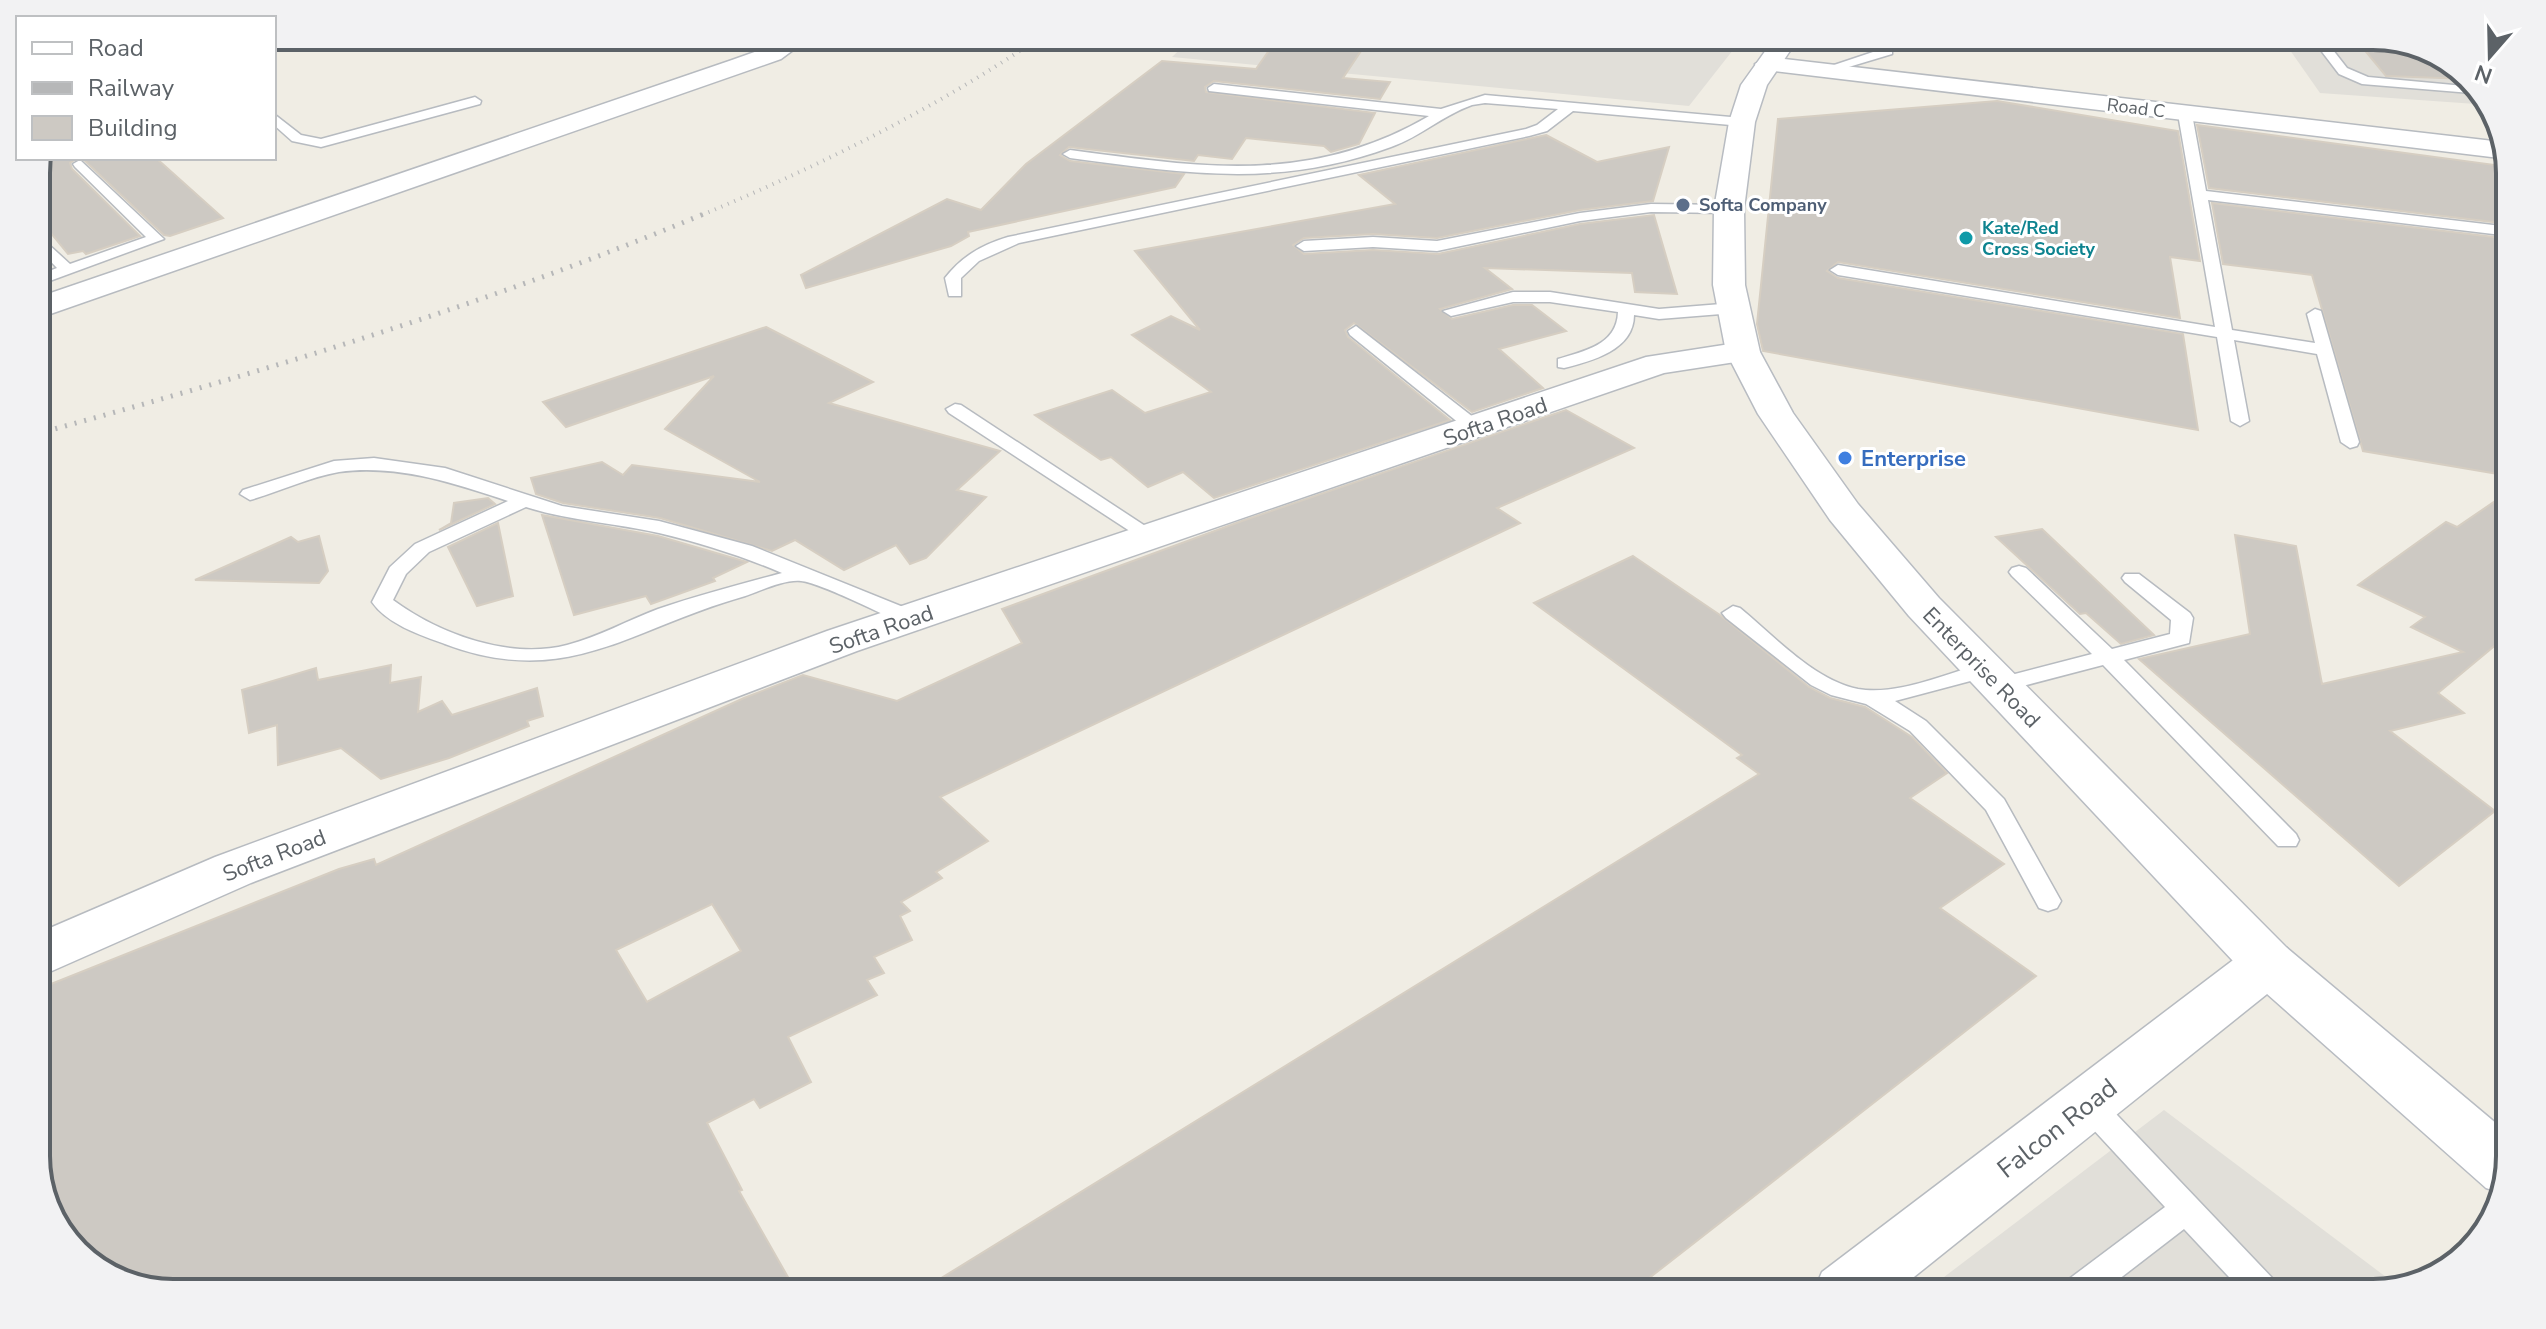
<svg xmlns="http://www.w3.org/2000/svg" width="2546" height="1329" viewBox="0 0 2546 1329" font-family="'Nunito Sans',sans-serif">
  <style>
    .industrial { fill: #e1dfd9 }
    .building { fill: #cdc9c3; stroke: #d6cec2; stroke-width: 2; fill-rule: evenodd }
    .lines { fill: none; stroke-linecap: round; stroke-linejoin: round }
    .service-casing { stroke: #b7bbc0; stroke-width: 3 }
    .minor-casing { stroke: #b7bbc0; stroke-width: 3 }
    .secondary-casing { stroke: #b8bcc2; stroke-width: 3 }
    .service { fill: #fff; fill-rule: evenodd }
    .minor { fill: #fff; fill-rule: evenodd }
    .secondary { fill: #fff; fill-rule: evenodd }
    .rail-far1 { stroke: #b6b7b8; stroke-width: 4; stroke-dasharray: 1 6; stroke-linecap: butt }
    .rail { stroke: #b6b7b8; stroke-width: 5; stroke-dasharray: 2 8; stroke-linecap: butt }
    .service-dot { fill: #5c6f8a; stroke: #fff; stroke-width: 3 }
    .culture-dot { fill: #0f9aa8; stroke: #fff; stroke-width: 3 }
    .shop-dot { fill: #3f7fe0; stroke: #fff; stroke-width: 3 }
    .labels { text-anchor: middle; stroke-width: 6; stroke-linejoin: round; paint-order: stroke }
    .far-street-label { font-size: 18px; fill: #5c6267; stroke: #fff }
    .far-service-label { font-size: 18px; font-weight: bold; fill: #4e5e75; stroke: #fff; text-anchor: start }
    .far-culture-label { font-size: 18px; font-weight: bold; fill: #0d838f; stroke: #fff; text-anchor: start }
    .street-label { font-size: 22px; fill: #5c6267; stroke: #fff }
    .shop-label { font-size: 22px; font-weight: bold; fill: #366cbe; stroke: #fff; text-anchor: start }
    .near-street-label { font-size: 26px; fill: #5c6267; stroke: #fff }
    .rim { fill: none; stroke: #5c6267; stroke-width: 4 }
  </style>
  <rect width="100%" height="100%" fill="#f0ede4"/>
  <g class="industrial">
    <path d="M1194,36h550l-55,70 -517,-49z"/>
    <path d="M2280,36h93l61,14 53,47 3,8 -170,-12z"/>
    <path d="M2164,1110l234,176 -24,7h-451z"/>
  </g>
  <g class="building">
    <path d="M2353,36h20l61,14 33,29 -81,-3z"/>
    <path d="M1277,39l84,12 -18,27 47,4 -10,17 -166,-18 -9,6 1,5 169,21 -16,31 -28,8 -7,-6 -78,-8 -14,21 -34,-4 -4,6 -125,-14 -9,8 10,6 114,13 -9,13 -207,45 1,4 -18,10 -145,42 -5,-13 146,-76 34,11 45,-46 136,-103 94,8z"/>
    <path d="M1997,101l181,30 22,130 -30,-4 10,61 -342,-56 -11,9 11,7 345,56 15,96 -435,-79 -6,-27 21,-205z"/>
    <path d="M2197,125l313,42v57l-301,-36z"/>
    <path d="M1546,135l51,27 72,-15 -16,54 -73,9 -143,28 -64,-4 -69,4 -11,7 11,9 69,-4 65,4 142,-30 74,-9 23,79 -42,-2 -3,-19 -147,-5 27,21 -72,20 12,10 61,-14h19l34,26 -67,18 44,39 -71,24 -118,-89 -9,7 3,7 102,83 -236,78 -31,-26 -35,15 -37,-30 -10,3 -66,-45 77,-25 33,23 66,-21 -79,-57 39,-19 29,14 -65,-79 260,-47 -36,-29z"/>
    <path d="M39,158h38l-7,5 2,6 68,67 -54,18 -3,-3 -15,3 -32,-39z"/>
    <path d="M82,158h74l67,60 -53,18 -6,-1z"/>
    <path d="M2212,203l298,36v237l-147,-25 -51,-176 -89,-11z"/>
    <path d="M766,327l107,55 -44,21 171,48 -43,39 29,7 -60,61 -16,6 -14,-19 -52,25 -49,-30 -23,11 -112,-33 -97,-15 -27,-9 -5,-16 71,-16 21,13 9,-10 128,17 -95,-53 49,-53 -148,51 -23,-25z"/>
    <path d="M1566,410l68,38 -137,60 23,15 -580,274 48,44 -52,31 6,6 -41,24 9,9 -10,5 12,24 -38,17 10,16 -17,7 10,15 -89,42 23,45 -51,26 -6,-9 -47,24 35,67 -3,1 58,102h-624l-61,-14 -53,-46 -23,-67v-176l303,-121 35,-10 2,6 368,-167 59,-23 94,26 125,-58 -20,-34 240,-88zM712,904l29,47 -94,51 -31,-52z"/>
    <path d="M2510,491v142l-72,60 26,20 -74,18 105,80 -96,75 -260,-227 111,-25 -15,-99 61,11 26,138 141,-32 -52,-25 14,-10 -67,-32 88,-63 11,5z"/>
    <path d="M488,498l7,6 -56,26 12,-7 3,-20z"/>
    <path d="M542,515l116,21 89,26 -34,16 2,3 -64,23 -5,-8 -72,19z"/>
    <path d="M498,523l15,73 -36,10 -29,-59z"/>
    <path d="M2042,529l112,106 -33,9 -35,-31 -6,1 -84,-77z"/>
    <path d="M319,536l9,35 -9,12 -124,-3 96,-43 7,5z"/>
    <path d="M1633,556l87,59 89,72 21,11 35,9 47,30 35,36 -37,25 94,66 -64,44 96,68 -406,317h-713l842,-519 -22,-16 5,-3 -208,-152z"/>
    <path d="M391,665l-1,18 31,-6 -3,35 24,-11 10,14 85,-27 6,28 -16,5 2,5 -80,32 -68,21 -40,-31 -63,17 -1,-40 -28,8 -7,-43 74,-22 2,12z"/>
  </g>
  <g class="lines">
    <g class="service-casing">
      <g id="service">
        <path d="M1880,36h12v18l-70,21 -6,-4 66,-22z"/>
        <path d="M2310,36h12l25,32 21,9 107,10 8,7 -121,-10 -23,-10z"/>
        <path d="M1214,84l227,25 44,-14 257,23 7,4 -7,4 -169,-15 -26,20 -18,5 -510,107 -40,18 -18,17v18h-12l-4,-18c17,-22 37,-33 63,-41l518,-108 11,-4 21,-16 -73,-6 -13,2c-29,10 -52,32 -81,42 -114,42 -206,26 -321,11l-7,-4 7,-4c130,17 239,36 359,-34l-220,-25 -1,-3z"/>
        <path d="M475,97l6,4 -1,3 -159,43 -29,-6 -18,-16v-11l27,21 20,4z"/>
        <path d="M2185,110l7,4 14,77 304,36v9l-302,-36 24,130 83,13 -8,-29 8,-5 6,2 38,131 -2,4 -7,2 -9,-6 -24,-88 -83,-14 15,81 -9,5 -9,-5 -14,-84 -379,-62 -8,-5 8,-5 377,62 -37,-213z"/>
        <path d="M80,160l84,79 -128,47v-10l21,-8 -21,-22v-13l34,31 76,-27 -71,-70 -2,-3z"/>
        <path d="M1651,204l78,1 7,4 -7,4 -78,-1 -71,9 -143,30 -64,-4 -69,4 -8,-5 8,-5 69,-4 64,4 143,-28z"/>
        <path d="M1513,292h37l109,17 75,-6 8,5 -8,5 -75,6 -25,-4c0,35 -42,46 -70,53l-6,-1v-8c26,-8 59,-14 60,-47l-68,-10h-37l-62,14 -8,-5z"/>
        <path d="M1356,326l126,98v8h-12l-120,-97 -2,-4z"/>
        <path d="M955,404l6,1 201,132 -3,4h-14l-196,-128 -3,-4z"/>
        <path d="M374,458l71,10 117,38 97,15 93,25 166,67 3,5 -3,5h-16c-20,-9 -84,-41 -101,-42 -17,-2 -43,11 -59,16 -113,32 -175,93 -297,47 -25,-9 -58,-20 -73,-42l18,-35 25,-23 93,-43c-55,-18 -111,-37 -169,-29 -30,5 -60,20 -89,28l-10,-6 3,-4 91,-29zM526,507c44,14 89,16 133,26 42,10 83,23 123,40 -41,11 -83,22 -124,36 -30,11 -59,28 -91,36 -57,15 -128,-11 -174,-45l13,-26 23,-22z"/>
        <path d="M2019,566l7,2 86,81 58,-15 1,-14 -46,-38 -3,-4 3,-4h14l51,39 3,5 -4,25 -65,17 172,174 3,6 -3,6h-18l-175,-181 -103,27 -8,-2 -3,-5 3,-5 100,-26 -80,-78 -3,-4 3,-4z"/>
        <path d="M1733,606l7,2c34,28 74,72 118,81 40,7 89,-16 127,-26l8,2 3,5 -3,5 -98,26 31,20 78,78 57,102 -4,7 -9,3 -9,-3 -53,-98 -76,-79 -44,-27 -35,-9 -20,-10 -85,-67 -4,-5z"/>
        <path d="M2088,1092l10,3 178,187 5,11h-37l-60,-64 -83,64h-41l5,-11 100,-75 -87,-94 -5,-9 5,-9z"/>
      </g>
    </g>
    <g class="minor-casing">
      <g id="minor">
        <path d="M784,36h28l-31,23 -745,260v-21l696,-238 31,-11z"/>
        <path d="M1767,57l735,85 6,17 -750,-90 -3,-5z"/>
        <path d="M1743,342l12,3 5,7 -5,7 -91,14 -807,278 -606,232 -215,95v-44l179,-77 612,-226 819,-274z"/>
        <path d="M2268,942l19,6 8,15 -8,15 -393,315h-81l9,-21 427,-324z"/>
      </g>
    </g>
    <g class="secondary-casing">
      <path id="secondary" d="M1776,36h24l-33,49 -12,37 -11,87 1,76 15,67 33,61 65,91 81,94 348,350 223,187v21l-9,37 -15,-5 -237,-210 -340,-362 -79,-96 -72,-106 -32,-62 -13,-67 1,-76 15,-87 12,-37z"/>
    </g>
    <use href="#service" class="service"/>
    <use href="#minor" class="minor"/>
    <use href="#secondary" class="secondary"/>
    <path class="rail-far1" d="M702,215c119,-50 233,-106 340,-179"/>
    <path class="rail" d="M36,434c227,-62 453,-130 670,-221"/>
  </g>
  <circle class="service-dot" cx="1683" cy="205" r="8"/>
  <circle class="culture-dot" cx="1966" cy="238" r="8"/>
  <circle class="shop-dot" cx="1845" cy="458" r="8"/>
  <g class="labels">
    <g class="far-street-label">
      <text transform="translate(2136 108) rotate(7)" y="6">Road C</text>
    </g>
    <g class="far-service-label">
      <text x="1699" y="211">Softa Company</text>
    </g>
    <g class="far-culture-label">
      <text x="1982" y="234">Kate/Red<tspan x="1982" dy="21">Cross Society</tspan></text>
    </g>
    <g class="street-label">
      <text transform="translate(1495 421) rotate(-19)" y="8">Softa Road</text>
      <text transform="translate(881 629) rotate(-19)" y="8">Softa Road</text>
      <text transform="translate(1982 667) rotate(46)" y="8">Enterprise Road</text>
      <text transform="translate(274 855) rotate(-21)" y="8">Softa Road</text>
    </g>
    <g class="shop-label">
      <text x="1861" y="466">Enterprise</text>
    </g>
    <g class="near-street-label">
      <text transform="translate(2057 1128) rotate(-38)" y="9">Falcon Road</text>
    </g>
  </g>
  <path d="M0 0H2546V1329H0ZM173 50H2373A123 123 0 0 1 2496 173V1156A123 123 0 0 1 2373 1279H173A123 123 0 0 1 50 1156V173A123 123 0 0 1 173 50Z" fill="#f2f2f3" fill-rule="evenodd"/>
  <path class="rim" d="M173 50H2373A123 123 0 0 1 2496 173V1156A123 123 0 0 1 2373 1279H173A123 123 0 0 1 50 1156V173A123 123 0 0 1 173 50Z"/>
  <rect x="16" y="16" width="260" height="144" fill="#ffffff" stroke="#bec0c2" stroke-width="2"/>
  <rect x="32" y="42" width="40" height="12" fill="#ffffff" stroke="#bec0c2" stroke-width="2"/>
  <text x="88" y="56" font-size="24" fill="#5c6267">Road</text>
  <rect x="32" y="82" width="40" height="12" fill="#b6b7b8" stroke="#bec0c2" stroke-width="2"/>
  <text x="88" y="96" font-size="24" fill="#5c6267">Railway</text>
  <rect x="32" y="116" width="40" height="24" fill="#cdc9c3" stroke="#bec0c2" stroke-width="2"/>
  <text x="88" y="136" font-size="24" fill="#5c6267">Building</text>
  <g transform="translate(2490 56) rotate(200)" stroke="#ffffff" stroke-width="6" paint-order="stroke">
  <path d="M0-6L14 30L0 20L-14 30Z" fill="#5c6267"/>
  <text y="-12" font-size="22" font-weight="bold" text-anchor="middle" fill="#5c6267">N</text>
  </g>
</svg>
